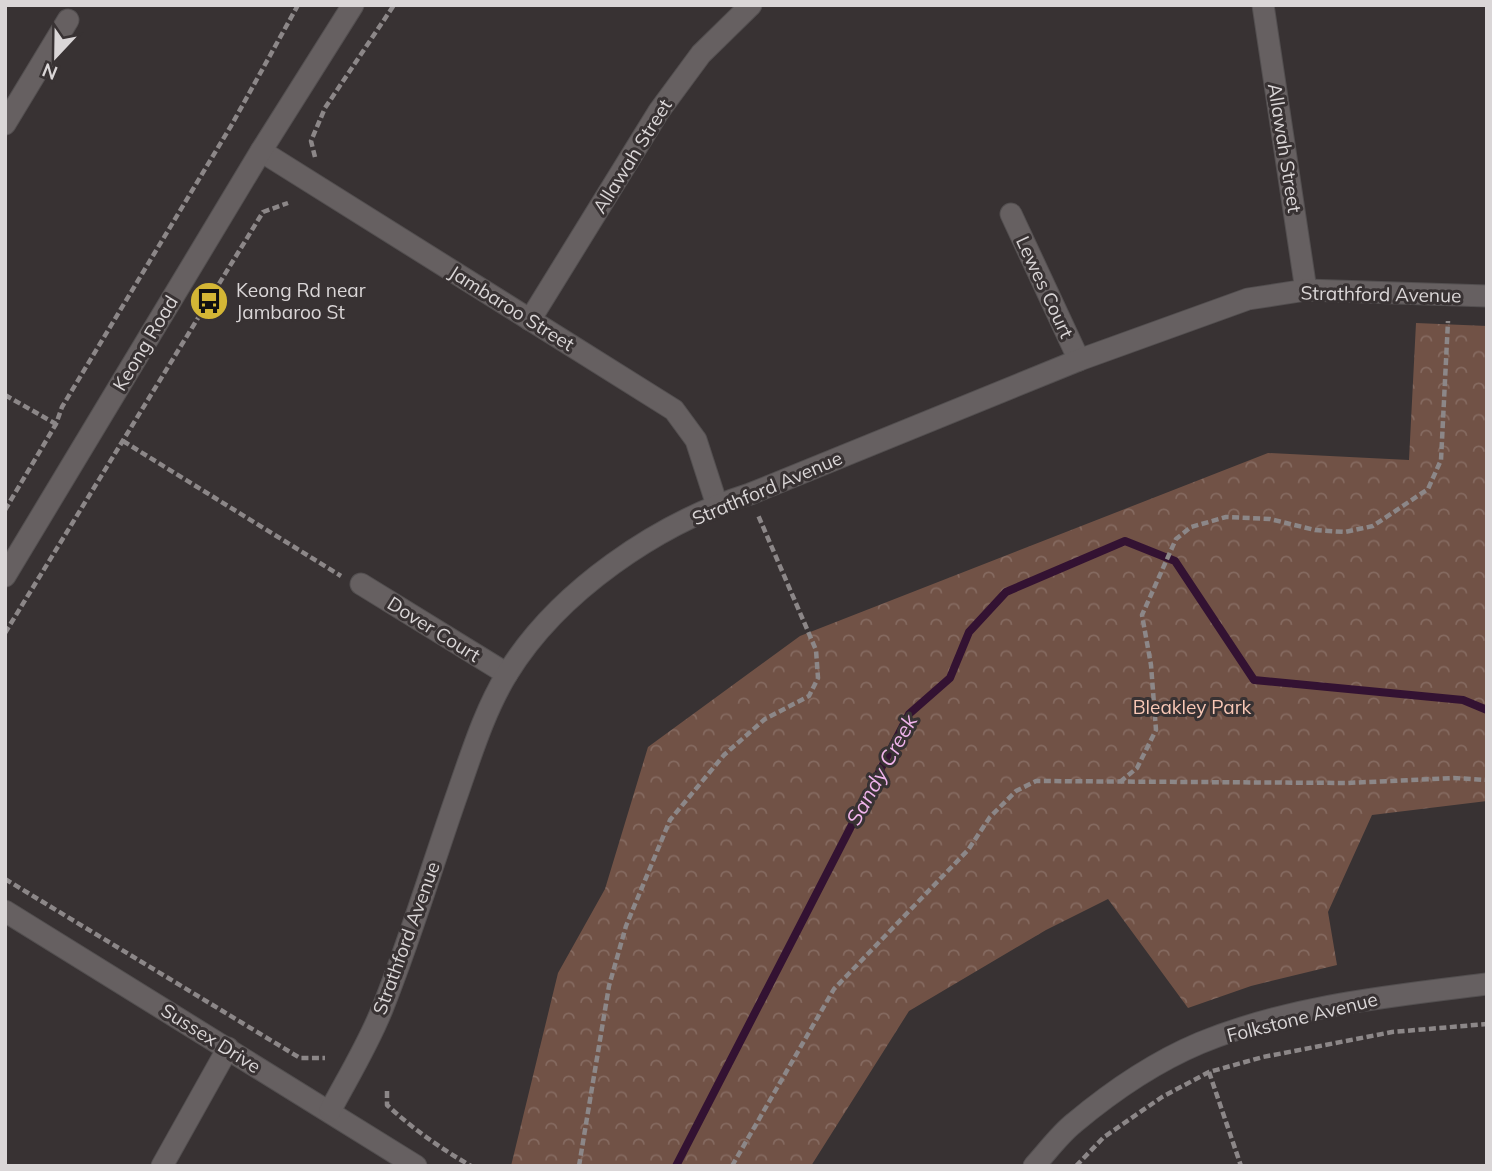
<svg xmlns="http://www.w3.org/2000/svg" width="1492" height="1171" viewBox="0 0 1492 1171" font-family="Mulish,sans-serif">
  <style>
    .forest { fill: url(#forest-crowns) }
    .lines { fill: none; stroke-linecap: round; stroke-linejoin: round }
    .stream { stroke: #331232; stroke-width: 8 }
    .minor-casing { stroke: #534f50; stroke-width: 23 }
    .tertiary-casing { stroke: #534f50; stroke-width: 23 }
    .path { stroke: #8c8788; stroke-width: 4.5; stroke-dasharray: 7 3.5; stroke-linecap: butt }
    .minor { stroke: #666061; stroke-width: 21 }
    .tertiary { stroke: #666061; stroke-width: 21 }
    .labels { text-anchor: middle; stroke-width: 6; stroke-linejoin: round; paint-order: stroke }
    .street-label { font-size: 19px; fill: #dad6d7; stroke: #383233 }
    .poi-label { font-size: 19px; fill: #dad6d7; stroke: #383233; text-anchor: start }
    .park-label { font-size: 19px; fill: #f9c8b6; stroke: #383233 }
    .water-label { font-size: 21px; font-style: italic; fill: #efb3eb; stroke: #383233 }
  </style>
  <defs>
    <pattern id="forest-crowns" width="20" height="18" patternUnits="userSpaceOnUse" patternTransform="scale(1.75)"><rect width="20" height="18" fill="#715246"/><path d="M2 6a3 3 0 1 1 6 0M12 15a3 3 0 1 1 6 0" fill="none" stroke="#856a60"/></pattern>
  </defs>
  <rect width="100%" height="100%" fill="#383233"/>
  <path class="forest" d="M1416,323l71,3v475l-115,14 -44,97 9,53 -86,21 -63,22 -80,-109 -62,31 -137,81 -98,155h-300l47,-193 47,-84 43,-142 152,-111 468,-183 141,7z"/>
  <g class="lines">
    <path class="stream" d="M676,1166l233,-452 41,-36 19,-46 37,-40 119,-51 50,20 79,119 209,20 24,10"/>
    <g class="minor-casing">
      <g id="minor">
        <path d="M1263,5l43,285"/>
        <path d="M5,124l63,-104"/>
        <path d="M261,151l413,259 22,30 21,65"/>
        <path d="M1011,214l68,146"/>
        <path d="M530,320l129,-209 42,-57 50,-49"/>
        <path d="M361,584l146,90"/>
        <path d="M5,911l411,255"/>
        <path d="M330,1111c18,-34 39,-68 53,-104 28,-70 50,-144 75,-215 14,-40 27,-82 49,-118 51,-83 151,-151 243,-180l329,-134 169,-61 58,-9 181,6"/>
        <path d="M162,1166l66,-118"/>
        <path d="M1034,1166c13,-14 25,-31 40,-43 37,-31 81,-61 126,-80 90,-37 191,-47 287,-59"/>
      </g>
    </g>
    <g class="tertiary-casing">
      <path id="tertiary" d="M5,576l256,-425 92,-146"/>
    </g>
    <g class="path">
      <path d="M315,157l-4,-16 14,-33 69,-103"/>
      <path d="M5,395l51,29"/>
      <path d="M123,441l218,135"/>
      <path d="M5,510l51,-86 6,-17 169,-281 67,-121"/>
      <path d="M5,633l258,-421 25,-9"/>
      <path d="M1120,782l17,-14 19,-38 -5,-65 -9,-50 34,-76 15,-12 35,-10 44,2 45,11 30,2 28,-6 55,-37 13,-29 7,-139"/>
      <path d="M5,879l295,179h25"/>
      <path d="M1209,1072l32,94"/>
      <path d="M387,1091v14c26,24 53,43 84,61"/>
      <path d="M579,1166l30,-180 17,-60 44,-106 54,-65 41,-36 44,-23 9,-18 -2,-28 -58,-135"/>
      <path d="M732,1166l102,-177 134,-139 22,-33 26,-26 20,-10 311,2 107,-5 33,2"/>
      <path d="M1076,1166l28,-29 58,-40 47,-25 54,-15 129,-25 95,-8"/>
    </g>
    <use href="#minor" class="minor"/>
    <use href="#tertiary" class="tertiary"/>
  </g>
  <defs>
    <g id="bus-disc" transform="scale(2.0125)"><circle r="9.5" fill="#d4b635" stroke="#383233"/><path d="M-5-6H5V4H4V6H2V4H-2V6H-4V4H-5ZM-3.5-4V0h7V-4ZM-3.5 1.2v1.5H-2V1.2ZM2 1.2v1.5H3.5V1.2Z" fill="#111"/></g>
  </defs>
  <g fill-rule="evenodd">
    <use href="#bus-disc" x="209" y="301"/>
  </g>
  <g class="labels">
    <g class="street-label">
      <text transform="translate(1285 148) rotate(81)" y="7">Allawah Street</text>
      <text transform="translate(632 156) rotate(-58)" y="7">Allawah Street</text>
      <text transform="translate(1045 287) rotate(65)" y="7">Lewes Court</text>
      <text transform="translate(1381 294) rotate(1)" y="7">Strathford Avenue</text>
      <text transform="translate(512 308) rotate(32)" y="7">Jambaroo Street</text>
      <text transform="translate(145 343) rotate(-59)" y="7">Keong Road</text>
      <text transform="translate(767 488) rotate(-23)" y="7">Strathford Avenue</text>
      <text transform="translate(434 629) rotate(32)" y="7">Dover Court</text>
      <text transform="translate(406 938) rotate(-70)" y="7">Strathford Avenue</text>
      <text transform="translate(1302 1017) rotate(-14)" y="7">Folkstone Avenue</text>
      <text transform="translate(211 1038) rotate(32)" y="7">Sussex Drive</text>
    </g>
    <g class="poi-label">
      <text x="236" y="297">Keong Rd near<tspan x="236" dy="22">Jambaroo St</tspan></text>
    </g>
    <g class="park-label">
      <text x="1192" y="714">Bleakley Park</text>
    </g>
    <g class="water-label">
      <text transform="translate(882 770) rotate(-61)" y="7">Sandy Creek</text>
    </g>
  </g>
  <rect width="1492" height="1171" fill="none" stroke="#dad6d7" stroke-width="14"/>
  <g transform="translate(56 56) rotate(202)" stroke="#383233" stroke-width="5" paint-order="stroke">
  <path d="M0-5L12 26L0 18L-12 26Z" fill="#dad6d7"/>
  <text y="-10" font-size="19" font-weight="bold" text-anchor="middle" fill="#dad6d7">N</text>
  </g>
</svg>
